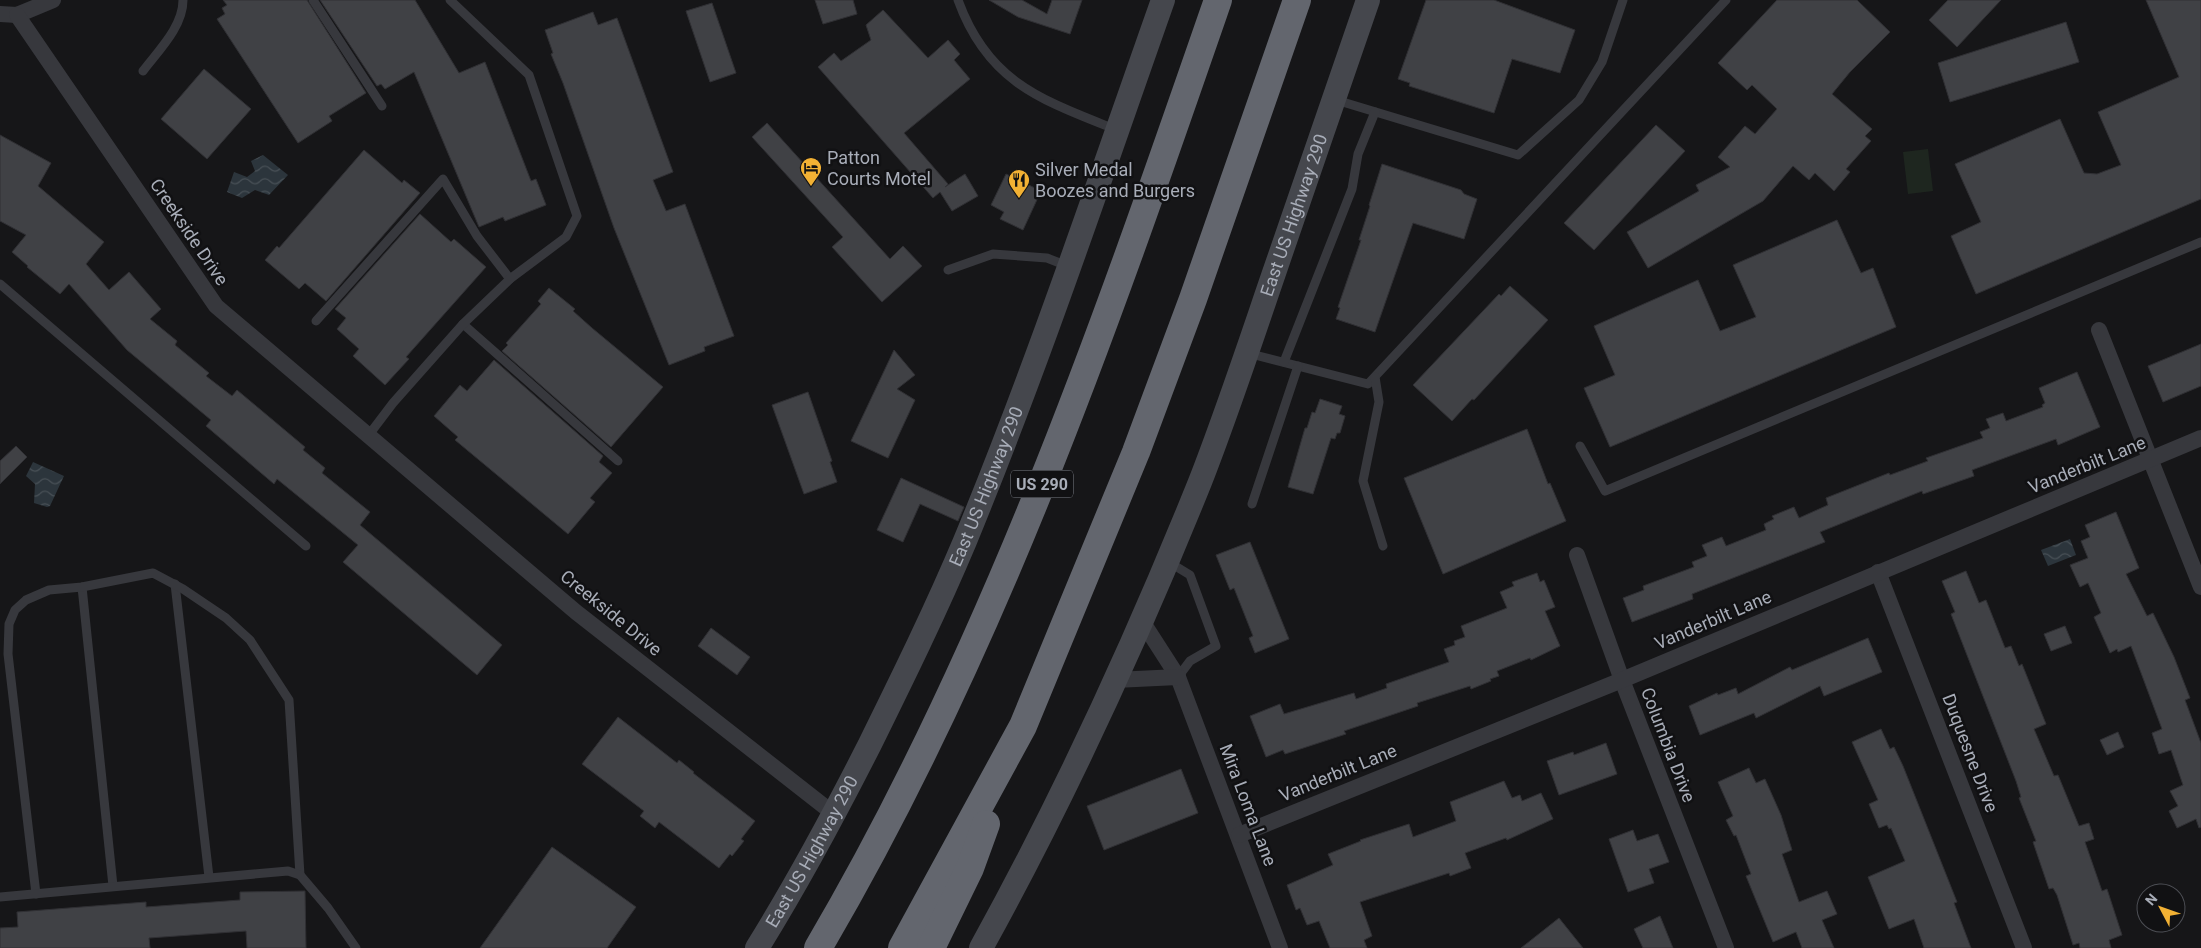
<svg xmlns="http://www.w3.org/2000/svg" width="2201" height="948" viewBox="0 0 2201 948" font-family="Roboto,sans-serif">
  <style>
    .green { fill: #1e261f }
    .water { fill: url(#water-waves) }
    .building { fill: #404145; stroke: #303034 }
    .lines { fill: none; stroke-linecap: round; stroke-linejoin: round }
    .lane { stroke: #37383d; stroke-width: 9 }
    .street { stroke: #37383d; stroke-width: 16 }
    .secondary { stroke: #45474d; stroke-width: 24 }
    .highway { stroke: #63666e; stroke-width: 28 }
    .labels { text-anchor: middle; stroke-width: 5; stroke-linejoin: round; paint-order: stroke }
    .shield { fill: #111113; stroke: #7b7e86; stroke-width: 1 }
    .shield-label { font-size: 16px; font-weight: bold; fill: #a8adb8 }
    .poi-label { font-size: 18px; fill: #a8adb8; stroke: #111113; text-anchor: start }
    .street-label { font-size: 18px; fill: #a8adb8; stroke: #111113 }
  </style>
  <defs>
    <pattern id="water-waves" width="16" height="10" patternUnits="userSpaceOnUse" patternTransform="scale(1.25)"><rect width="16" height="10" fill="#2c353c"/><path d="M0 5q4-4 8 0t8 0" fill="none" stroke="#485056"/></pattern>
  </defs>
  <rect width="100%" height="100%" fill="#161618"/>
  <path class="green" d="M1928,149l5,42 -25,3 -5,-42z"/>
  <g class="water">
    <path d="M263,155l25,20 -19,20 -14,-5 -13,8 -15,-6 7,-20 13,5 8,-6 -4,-10z"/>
    <path d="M33,462l31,14 -14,30 -3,1 -13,-4 1,-19 -9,-8z"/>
    <path d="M2070,539l6,16 -28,11 -7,-16z"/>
  </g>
  <g class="building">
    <path d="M223,0h84l59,93 -37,23 3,5 -34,22 -81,-124 8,-5 -3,-6 5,-3z"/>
    <path d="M320,0h95l44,73 26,-11 46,119 5,-2 10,26 -41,16 -2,-4 -24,10 -65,-155 -29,17 -4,-5 -4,2z"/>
    <path d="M815,0h38l4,14 -34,10z"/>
    <path d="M989,0h33l25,14 5,-14h30l-12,34 -52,-17z"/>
    <path d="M1426,0h68l81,30 -15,43 -48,-14 -18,54 -85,-27 1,-3 -12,-4z"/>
    <path d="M1777,0h80l33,32 -40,40 -18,22 40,35 -7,7 6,5 -25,28 4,3 -16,19 -19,-18 -6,7 -16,-14 -30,35 -115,67 -21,-36 72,-41 -3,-6 34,-18 -12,-10 27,-31 10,8 22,-25 -25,-24 -5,5 -29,-27z"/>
    <path d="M1948,0h53l-44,47 -28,-27z"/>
    <path d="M2146,0h55v199l-225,95 -25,-58 30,-14 -26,-58 105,-45 24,54 13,1 24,-9 -23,-53 81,-35z"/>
    <path d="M712,3l24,70 -26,9 -24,-71z"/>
    <path d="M883,10l45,48 20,-18 12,14 -6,6 16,19 -66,54 44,51 -3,3 20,-13 13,22 -26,15 -12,-19 -7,6 -115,-131 16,-14 7,8 30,-21 -5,-15z"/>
    <path d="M593,12l5,13 19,-7 56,154 -20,8 13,31 19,-7 49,132 -30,11 1,4 -36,14 -55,-137 -51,-145 -12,-29 2,-1 -8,-23z"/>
    <path d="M2066,22l13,40 -129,40 -12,-39z"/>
    <path d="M204,69l47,40 -44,50 -46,-40z"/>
    <path d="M767,123l123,136 13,-13 19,20 -40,36 -50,-55 11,-10 -91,-100z"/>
    <path d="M1656,125l29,26 -91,99 -30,-27z"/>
    <path d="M0,135l51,28 -13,23 66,56 -18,22 23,26 20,-18 32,37 -11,10 27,22 -2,4 34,28 -3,3 26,20 5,-6 68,57 -2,3 22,18 -3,5 48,39 -10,13 142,120 -25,30 -134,-113 15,-17 -81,-66 -3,5 -68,-58 5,-6 -84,-70 -58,-66 -9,10 -33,-27 1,-1 -16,-14 14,-17 -26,-14z"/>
    <path d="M364,150l38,33 2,-3 16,13 -94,108 -21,-18 -6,6 -34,-29 12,-14 2,2z"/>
    <path d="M1382,164l79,26 3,4 13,5 -13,40 -51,-16 -38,109 -39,-13 4,-11 -2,-1 23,-67h-2l11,-34 -1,-1z"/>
    <path d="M1006,174l35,17 -18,39 -23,-11 4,-7 -13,-7z"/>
    <path d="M420,214l31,28 3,-3 32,28 -80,90 3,2 -24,26 -32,-29 6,-7 -22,-20 9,-11 -11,-9z"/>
    <path d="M1837,220l24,53 12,-5 23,59 -286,120 -26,-59 31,-13 -21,-49 104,-46 22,51 36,-14 -23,-52z"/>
    <path d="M1510,286l38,34 -74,80 -2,-1 -20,22 -39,-36 86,-91 2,2z"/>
    <path d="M549,288l26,21 -2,2 19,17 71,59 -52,60 -109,-96 6,-6 -2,-2 35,-39 -3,-3z"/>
    <path d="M2201,344v42l-38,16 -15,-36z"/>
    <path d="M894,350l21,25 -18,14 18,11 -27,58 -37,-17z"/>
    <path d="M494,360l109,96 -4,6 13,11 -22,25 5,4 -27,32 -113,-94 3,-3 -24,-21 26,-31 7,6z"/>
    <path d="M2077,372l23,55 -42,18 -2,-6 -84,31 2,6 -51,18 -1,-3 -102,41 5,10 -133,52 1,5 -61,23 -9,-24 21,-8 -1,-4 51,-19 -2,-5 15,-6 -5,-11 20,-8 4,9 40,-16 -2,-6 10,-5 -2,-3 22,-9 5,11 29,-13 -2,-7 63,-25 1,2 38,-14 -2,-3 57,-20 -3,-6 10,-4 -4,-9 17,-6 3,8 37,-14 -1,-2 3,-2 -6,-15z"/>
    <path d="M808,392l24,69 -2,1 7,20 -33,12 -32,-89z"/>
    <path d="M1320,399l22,7 -3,8 6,2 -5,17h-3l-2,6 -4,-1 -18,56 -25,-7 17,-59h2l5,-16 3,1z"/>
    <path d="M1527,429l21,55 2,-1 16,38 -123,53 -39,-96z"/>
    <path d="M16,446l11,11 -27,27v-23z"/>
    <path d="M901,478l63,29 -6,14 -38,-17 -17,38 -26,-12z"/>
    <path d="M2116,512l23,56 -13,6 21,42 6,-3 21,44 16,41 -5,2 16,43v84l-2,1 -3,-9 -19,9 -8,-17 9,-5 -8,-15 13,-6 -12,-35 -12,4 -7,-21 10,-4 -31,-83 -13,6 -1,-3 -7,4 -16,-36 7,-4 -13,-30 -8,4 -10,-22 18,-7 -7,-17 9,-4 -5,-12z"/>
    <path d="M1250,542l39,97 -34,14 -6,-15 4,-2 -19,-48 -4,2 -14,-35z"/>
    <path d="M1966,571l13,32 7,-3 19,48 6,-2 8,20 3,-2 24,60 -12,5 20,47 4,-1 21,51 10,-3 5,16 -9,3 17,49 5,-2 15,46 -13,5 2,8h-31l-1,-5 -6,2 -16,-50 -4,-7 -4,1 -16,-47 3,-1 -17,-43 2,-1 -5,-16 -65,-167 4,-2 -13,-31z"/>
    <path d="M1537,573l3,9 4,-2 11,27 -10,4 15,35 -29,14 -1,-2 -33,13 2,5 -9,3 1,2 -20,8 -1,-3 -53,17 1,3 -74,25 2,3 -61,20 -2,-4 -17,7 -16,-41 30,-12 4,10 70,-21 2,6 31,-11 -1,-4 63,-22 -5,-13 11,-4 -1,-4 11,-4 -4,-11 46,-18 -7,-16 14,-6 -2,-4z"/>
    <path d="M2065,626l7,17 -21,8 -7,-17z"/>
    <path d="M711,628l39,29 -13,18 -39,-29z"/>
    <path d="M1868,638l14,34 -58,24 -4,-10 -64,32 -2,-5 -54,22 -11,-29 28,-13 1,2 18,-7 2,6 52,-27 2,3z"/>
    <path d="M618,717l59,46 2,-3 15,12 -1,1 62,48 -14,18 3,2 -12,15 -2,-2 -11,14 -60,-46 -4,6 -15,-12 4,-5 -62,-47z"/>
    <path d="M1881,729l9,20 4,-2 9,19 54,136 -3,1 17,45h-47l-10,-29 -25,10 -21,-52 37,-16 -14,-33 -2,1 -2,-4 -8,3 -10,-24 9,-4 -26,-58z"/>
    <path d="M2118,732l6,15 -17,8 -7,-15z"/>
    <path d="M1606,743l11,31 -58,21 -12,-34 26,-9 1,3z"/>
    <path d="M1749,768l7,15 9,-4 16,36 11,35 -10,4 17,48 28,-11 10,23 -15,6 12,28h-32l-6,-16 -23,10 -27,-66 5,-2 -15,-39 -2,1 -8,-16 7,-4 -15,-34z"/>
    <path d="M1181,769l17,44 -94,37 -17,-44z"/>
    <path d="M1504,781l8,17 8,-3 2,6 19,-8 12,26 -46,21 -1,-2 -41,15 6,15 -21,8 -1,-3 -89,29 12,34 -8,4 3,8h-37l-11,-27 -12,4 -7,-17 -4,2 -9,-25 46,-20 -5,-11 33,-13 -1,-1 49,-16 4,13 43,-16 -6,-19z"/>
    <path d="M1633,830l4,11 21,-7 11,28 -20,7 5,14 -26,9 -19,-53z"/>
    <path d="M552,847l84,60 -29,41h-127z"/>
    <path d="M305,891l1,57h-59l-1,-17 -97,7 1,10h-150v-20l18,-1 -1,-15 129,-10v5l94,-7v-8z"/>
    <path d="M1660,916l13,32h-30l-9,-19z"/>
    <path d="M1559,918l24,30h-62z"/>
  </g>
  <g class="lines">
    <g class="lane">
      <path d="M313,0l69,106"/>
      <path d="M958,0c30,83 84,100 159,130"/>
      <path d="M143,71c15,-20 40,-44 40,-71"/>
      <path d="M1336,100l182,55 61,-55 23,-38 21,-62"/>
      <path d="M948,270l45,-16 54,4 23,9"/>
      <path d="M0,284l306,262"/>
      <path d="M316,321l127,-142 34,57 33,43"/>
      <path d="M463,324l155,137"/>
      <path d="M1247,353l121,31 358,-384"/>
      <path d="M1284,362l68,-173 6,-35 17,-42"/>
      <path d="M1375,377l4,25 -16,79 20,65"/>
      <path d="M368,436l25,-33 70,-79 47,-45 56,-42 11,-21 -48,-141 -79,-75"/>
      <path d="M1580,446l25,45 596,-249"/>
      <path d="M1252,504l46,-138"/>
      <path d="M1167,561l23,14 26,71 -26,15 -12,16"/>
      <path d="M175,584l34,293"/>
      <path d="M82,587l31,299"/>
      <path d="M36,894l-28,-240 1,-30 6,-14 11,-10 23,-10 33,-3 71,-14 30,16 43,29 24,22 39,60 11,175"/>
      <path d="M0,897l288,-26 12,4 28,33 28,40"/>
    </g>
    <g class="street">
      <path d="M0,14l17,1 36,-15"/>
      <path d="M17,15l199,291 360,306 258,202"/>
      <path d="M2099,330l102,257"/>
      <path d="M1577,555l45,125 104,268"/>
      <path d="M1878,572l146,376"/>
      <path d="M1142,621l36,56 102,271"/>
      <path d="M1115,680l63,-3"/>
      <path d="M1239,835l383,-155 579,-242"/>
    </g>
    <g class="secondary">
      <path id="s1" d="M757,948c41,-66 78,-135 113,-204 33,-67 66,-134 95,-203 73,-177 134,-360 198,-541"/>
      <path id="s2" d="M981,948c83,-150 155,-307 219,-466 27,-69 50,-139 74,-209 32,-91 63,-182 94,-273"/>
    </g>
    <g class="highway">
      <path d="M818,948c176,-299 287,-622 400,-948"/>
      <path d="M902,948l121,-222 113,-274 57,-153 104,-299"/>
      <path d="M931,948l39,-80 16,-44"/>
    </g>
  </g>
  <defs>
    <g id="hotel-pin" transform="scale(1.125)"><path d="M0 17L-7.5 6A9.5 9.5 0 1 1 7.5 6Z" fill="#f2b134" stroke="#111113"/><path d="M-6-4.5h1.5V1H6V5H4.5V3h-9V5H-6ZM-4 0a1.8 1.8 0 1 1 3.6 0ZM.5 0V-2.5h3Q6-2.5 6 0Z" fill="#111"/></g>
    <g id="restaurant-pin" transform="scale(1.125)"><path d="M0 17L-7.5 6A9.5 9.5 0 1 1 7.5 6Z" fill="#f2b134" stroke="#111113"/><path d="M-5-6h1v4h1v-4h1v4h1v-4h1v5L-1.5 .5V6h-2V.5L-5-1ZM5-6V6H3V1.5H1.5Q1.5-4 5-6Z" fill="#111"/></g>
  </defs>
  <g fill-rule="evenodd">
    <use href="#hotel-pin" x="811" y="168"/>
    <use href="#restaurant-pin" x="1019" y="180"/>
  </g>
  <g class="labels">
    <rect class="shield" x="1011" y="470.5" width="62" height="27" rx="4"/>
    <g class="shield-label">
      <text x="1042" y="490">US 290</text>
    </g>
    <g class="poi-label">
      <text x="827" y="164">Patton<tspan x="827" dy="21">Courts Motel</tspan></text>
      <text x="1035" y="176">Silver Medal<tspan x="1035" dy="21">Boozes and Burgers</tspan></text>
    </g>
    <g class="street-label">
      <text dy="6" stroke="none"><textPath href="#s2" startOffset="798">East US Highway 290</textPath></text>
      <text transform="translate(189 232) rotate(56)" y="6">Creekside Drive</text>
      <text transform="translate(2087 465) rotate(-22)" y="6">Vanderbilt Lane</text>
      <text dy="6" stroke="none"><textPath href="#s1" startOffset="516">East US Highway 290</textPath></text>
      <text transform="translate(611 613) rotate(39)" y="6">Creekside Drive</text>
      <text transform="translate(1713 620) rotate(-23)" y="6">Vanderbilt Lane</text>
      <text transform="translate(1668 745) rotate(69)" y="6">Columbia Drive</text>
      <text transform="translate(1970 753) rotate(69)" y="6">Duquesne Drive</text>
      <text transform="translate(1338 773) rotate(-22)" y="6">Vanderbilt Lane</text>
      <text transform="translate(1248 805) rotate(69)" y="6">Mira Loma Lane</text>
      <text dy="6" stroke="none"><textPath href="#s1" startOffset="111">East US Highway 290</textPath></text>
    </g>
  </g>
  <g transform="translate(2161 908) rotate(311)"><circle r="24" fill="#111113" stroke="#4d4f55"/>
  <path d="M0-4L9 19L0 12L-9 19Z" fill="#f2b134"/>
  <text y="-8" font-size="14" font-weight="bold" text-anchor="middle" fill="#a8adb8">N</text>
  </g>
</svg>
